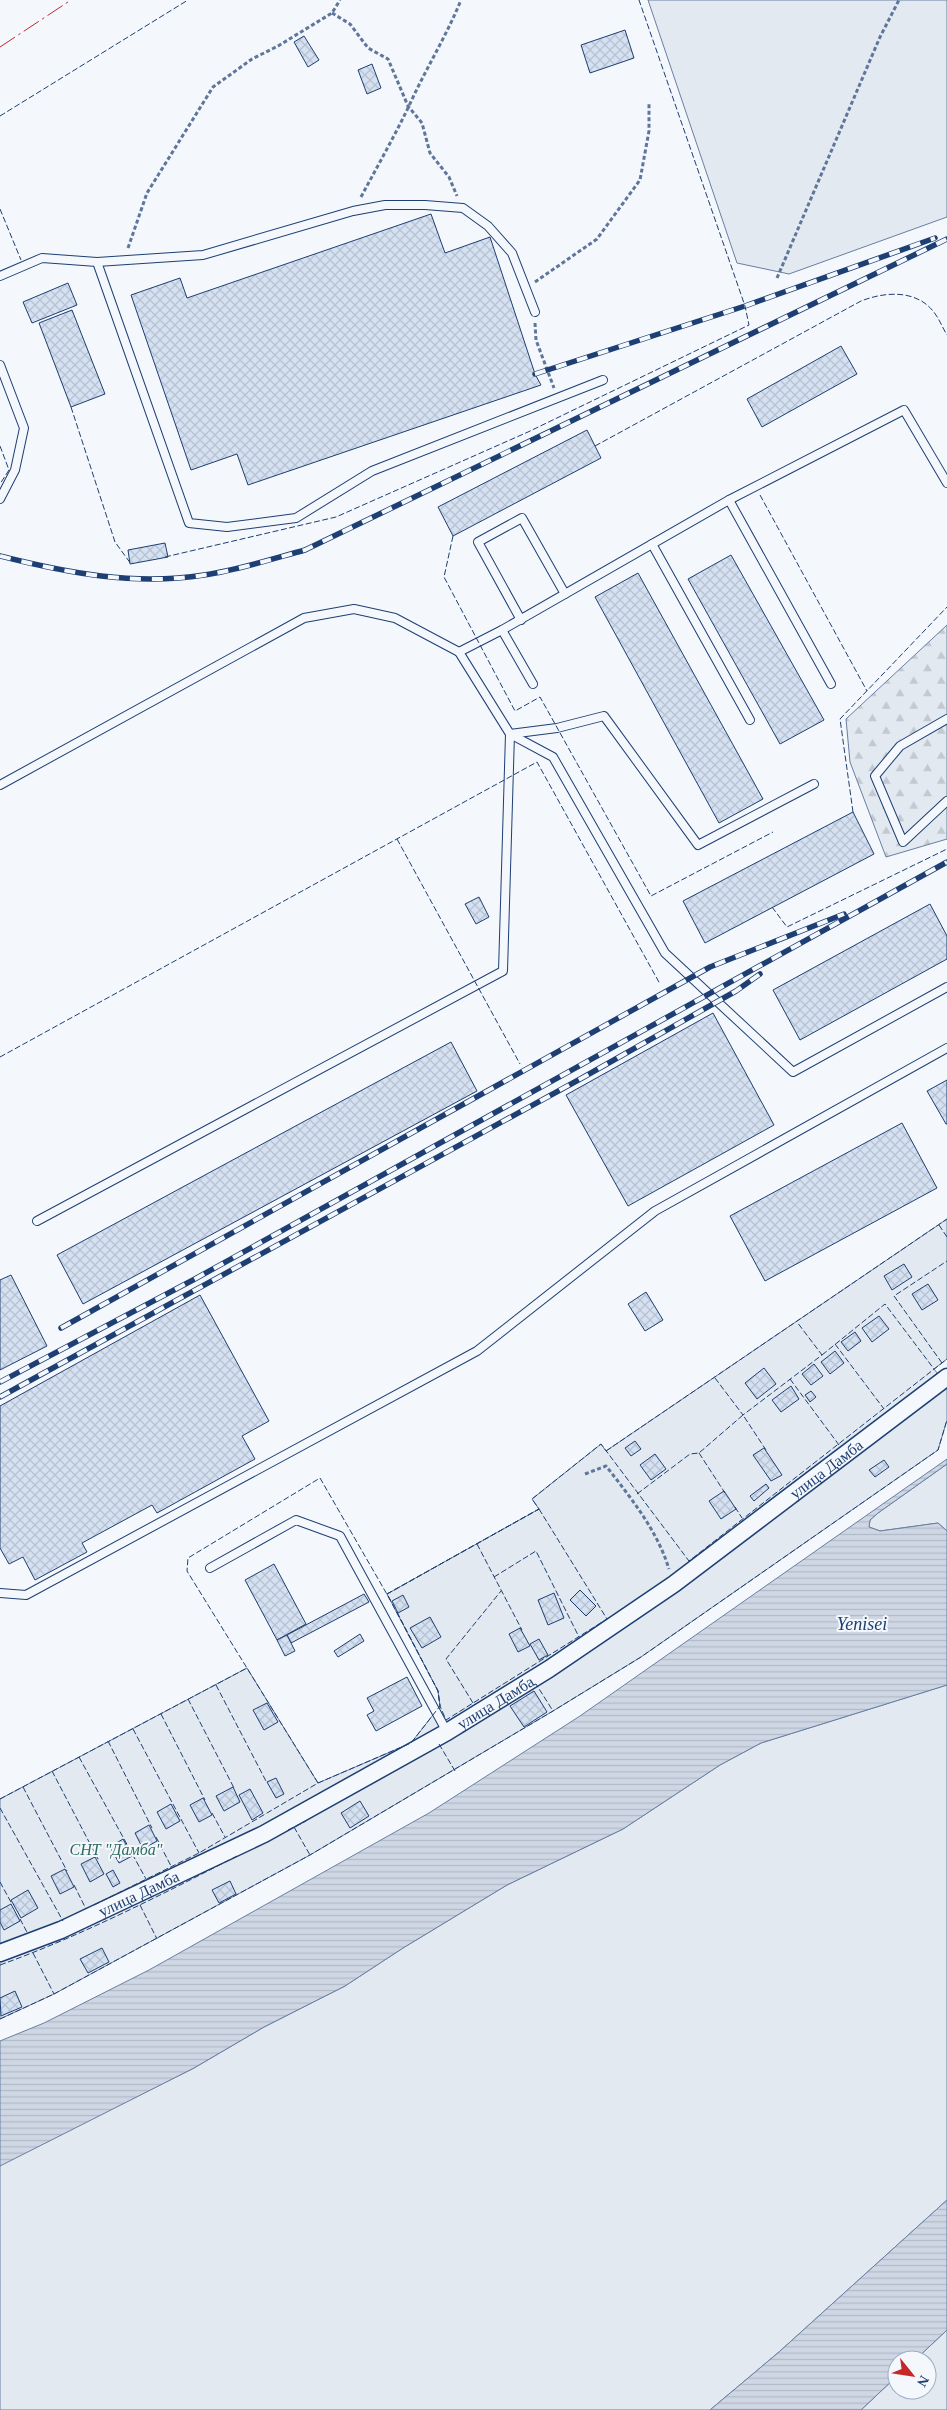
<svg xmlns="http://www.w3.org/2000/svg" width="947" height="2410" viewBox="0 0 947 2410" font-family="'Times New Roman',serif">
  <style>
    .green { fill: #e3e9f0; stroke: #687fa3 }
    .forest { fill: url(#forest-firs); stroke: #687fa3 }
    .water { fill: url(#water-rules); stroke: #687fa3 }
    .building { fill: url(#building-cross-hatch); stroke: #1d3f73 }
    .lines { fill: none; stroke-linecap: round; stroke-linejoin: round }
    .service-casing { stroke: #1d3f73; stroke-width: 10 }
    .minor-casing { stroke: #1d3f73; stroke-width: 19 }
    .path { stroke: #5e769c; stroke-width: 3; stroke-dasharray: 4 2.5; stroke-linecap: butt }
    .service { stroke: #f4f7fb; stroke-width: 8 }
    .minor { stroke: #f4f7fb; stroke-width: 16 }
    .rail-casing { stroke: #1d3f73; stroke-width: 5.5 }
    .rail { stroke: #f4f7fb; stroke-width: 4; stroke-dasharray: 11; stroke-linecap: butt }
    .fence { stroke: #1d3f73; stroke-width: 1; stroke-dasharray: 6 2.5; stroke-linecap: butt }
    .power { stroke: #c62828; stroke-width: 1; stroke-dasharray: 18 4 2.5 4; stroke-linecap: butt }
    .labels { text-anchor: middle; stroke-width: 4; stroke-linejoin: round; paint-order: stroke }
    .street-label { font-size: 16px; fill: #1d3f73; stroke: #f4f7fb }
    .park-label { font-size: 16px; font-style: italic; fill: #2c6c60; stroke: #f4f7fb }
    .water-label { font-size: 18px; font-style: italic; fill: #1d3f73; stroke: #f4f7fb }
  </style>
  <defs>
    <pattern id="forest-firs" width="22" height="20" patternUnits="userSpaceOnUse" patternTransform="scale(1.25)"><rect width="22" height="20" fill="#e3e9f0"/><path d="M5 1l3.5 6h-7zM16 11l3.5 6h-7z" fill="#c2c9d1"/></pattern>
    <pattern id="water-rules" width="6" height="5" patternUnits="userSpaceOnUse" patternTransform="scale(1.25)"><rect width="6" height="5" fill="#cfd7e4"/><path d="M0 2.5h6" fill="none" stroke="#b1bac7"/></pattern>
    <pattern id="building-cross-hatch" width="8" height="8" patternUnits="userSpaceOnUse" patternTransform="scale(1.25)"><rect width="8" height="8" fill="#d5e0f0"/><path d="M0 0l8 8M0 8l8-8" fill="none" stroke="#b6c1d1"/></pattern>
  </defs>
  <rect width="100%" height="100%" fill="#f4f7fb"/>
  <g class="green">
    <path d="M648,0h299v217l-158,57 -52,-11z"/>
    <path d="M947,1219v140l-13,10 13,17v34l-9,30 -297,207 -88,54 -243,144 -256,139 -54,25v-220l247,-131 71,115 93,-40 29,-37 -2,-15 -51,-97 152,-85 -7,-10 69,-55 5,7z"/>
    <path d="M947,1464v67l-9,-8 -58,8 -11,-4 1,-7 8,-7z"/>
    <path d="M947,1685v515l-168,152 -69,58h-710v-244l3,-3 191,-95 70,-41 81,-41 58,-38 104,-63 116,-56 97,-64 41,-22z"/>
    <path d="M947,2330v80h-86l36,-34v14h30v-30h-12z"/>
  </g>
  <path class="forest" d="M947,625v214l-61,18 -36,-95 -4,-43z"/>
  <g class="water">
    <path d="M947,1459v5l-69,49 -8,7 -1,7 11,4 58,-8 9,8v154l-186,58 -41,22 -97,64 -116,56 -104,63 -58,38 -81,41 -70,41 -194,98v-125l44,-18 105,-53 280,-157 151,-97z"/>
    <path d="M947,2200v130l-32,30h-18v16l-36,34h-151l69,-58z"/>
  </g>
  <g class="building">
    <path d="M625,30l9,28 -44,15 -9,-28z"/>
    <path d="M304,36l15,24 -11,7 -14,-25z"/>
    <path d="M372,64l9,24 -14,6 -9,-24z"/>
    <path d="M431,214l14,39 45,-16 45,137 6,11 -293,100 -11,-31 -46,16 -60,-175 49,-17 7,20z"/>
    <path d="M68,283l9,22 -45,18 -9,-21z"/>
    <path d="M72,310l33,84 -34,13 -32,-84z"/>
    <path d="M841,346l16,28 -95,53 -15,-28z"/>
    <path d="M587,430l14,28 -148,78 -15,-29z"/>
    <path d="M165,543l3,14 -38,7 -2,-14z"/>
    <path d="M731,555l93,165 -44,24 -92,-165z"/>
    <path d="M638,573l125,226 -44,24 -124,-226z"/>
    <path d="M853,812l21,42 -169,89 -22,-42z"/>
    <path d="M479,897l10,20 -13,7 -11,-20z"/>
    <path d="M930,904l17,32v23l-147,81 -27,-50z"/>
    <path d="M713,1013l61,112 -146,81 -62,-111z"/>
    <path d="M451,1042l26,49 -394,213 -26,-49z"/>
    <path d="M947,1080v44h-1l-19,-33z"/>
    <path d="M902,1123l35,65 -172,93 -35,-65z"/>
    <path d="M904,1264l8,13 -20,13 -8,-14z"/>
    <path d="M11,1275l36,71 -47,24v-90z"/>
    <path d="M928,1284l10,16 -16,10 -10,-16z"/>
    <path d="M646,1292l17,28 -18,11 -17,-27z"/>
    <path d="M200,1295l69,126 -27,15 13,23 -98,54 -5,-8 -70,38 5,9 -52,28 -12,-23 -14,7 -9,-16v-142z"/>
    <path d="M879,1316l10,13 -17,13 -10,-14z"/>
    <path d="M855,1332l6,9 -13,10 -7,-9z"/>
    <path d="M835,1351l9,12 -14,11 -9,-12z"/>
    <path d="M814,1364l9,12 -12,9 -9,-11z"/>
    <path d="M764,1368l12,16 -19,15 -12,-16z"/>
    <path d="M791,1386l8,13 -18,13 -9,-12z"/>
    <path d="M811,1391l5,6 -6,5 -5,-7z"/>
    <path d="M635,1441l6,8 -10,7 -6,-8z"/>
    <path d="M764,1448l18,27 -11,6 -18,-26z"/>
    <path d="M655,1454l11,15 -15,11 -11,-15z"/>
    <path d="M884,1460l5,7 -14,10 -6,-7z"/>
    <path d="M766,1484l3,4 -15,13 -4,-5z"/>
    <path d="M724,1491l12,18 -15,10 -12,-18z"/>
    <path d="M274,1564l32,60 -29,16 -32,-60z"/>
    <path d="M580,1590l16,16 -10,10 -16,-16z"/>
    <path d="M554,1593l10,25 -16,7 -10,-25z"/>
    <path d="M364,1594l5,8 -78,41 -4,-8z"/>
    <path d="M403,1595l6,12 -11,6 -6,-12z"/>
    <path d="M430,1617l11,20 -19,11 -12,-20z"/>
    <path d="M520,1628l10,18 -12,6 -9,-18z"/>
    <path d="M360,1634l4,7 -26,16 -4,-6z"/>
    <path d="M287,1635l8,16 -10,5 -8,-16z"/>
    <path d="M539,1639l9,16 -9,5 -9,-16z"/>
    <path d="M407,1677l15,29 -46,25 -9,-16 7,-4 -7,-13z"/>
    <path d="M534,1691l13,21 -23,15 -14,-21z"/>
    <path d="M267,1703l11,19 -14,8 -11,-20z"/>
    <path d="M276,1778l8,16 -8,4 -9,-16z"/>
    <path d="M233,1787l7,15 -16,9 -8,-15z"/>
    <path d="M250,1789l13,24 -11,7 -13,-25z"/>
    <path d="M203,1798l9,17 -13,7 -9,-17z"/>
    <path d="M360,1801l9,15 -19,12 -9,-15z"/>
    <path d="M171,1804l9,17 -14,8 -9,-17z"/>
    <path d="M149,1825l8,16 -14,8 -8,-16z"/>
    <path d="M123,1839l9,17 -13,7 -9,-16z"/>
    <path d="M95,1857l9,17 -14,8 -9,-18z"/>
    <path d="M65,1869l9,18 -14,7 -9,-18z"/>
    <path d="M113,1870l7,13 -7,4 -7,-13z"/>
    <path d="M230,1881l6,13 -17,9 -7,-13z"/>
    <path d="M28,1890l10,18 -17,10 -10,-18z"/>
    <path d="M11,1904l9,17 -16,9 -4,-8v-12z"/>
    <path d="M102,1948l7,14 -21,11 -8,-14z"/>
    <path d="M15,1991l7,16 -21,9 -1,-18z"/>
  </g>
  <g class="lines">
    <g class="service-casing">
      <g id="service">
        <path d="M97,262l92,261 38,4 69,-9 76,-47 231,-91"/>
        <path d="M0,276l42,-18 55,4 106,-7 150,-44 32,-6h40l38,3 25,18 24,27 23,59"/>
        <path d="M0,365l24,63 -9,42 -15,29"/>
        <path d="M729,500l102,184"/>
        <path d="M652,544l98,176"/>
        <path d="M521,620l-43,-78 44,-24 43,76"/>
        <path d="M502,630l31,54"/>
        <path d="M459,652l51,82 43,23 112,196 128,119 154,-85"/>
        <path d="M947,719l-47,27 -25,30 28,66 44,-41"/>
        <path d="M0,785l304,-167 50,-9 41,9 64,34 43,-22 227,-130 175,-90 43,73"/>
        <path d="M37,1221l466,-250 7,-237 47,-6 47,-12 94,129 116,-61"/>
        <path d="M210,1568l86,-48 44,16 107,196"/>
        <path d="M0,1593l26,2 451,-244 178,-140 292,-163"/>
      </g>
    </g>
    <g class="minor-casing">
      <g id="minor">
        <path id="s1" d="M0,1953l61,-23 203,-96 183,-102 102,-63 125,-85 273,-207"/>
      </g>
    </g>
    <g class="path">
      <path d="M332,13l18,11 18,24 20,11 20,47 14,17 8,30 19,24 8,19"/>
      <path d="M361,197c16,-30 33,-60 48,-91 16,-36 37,-69 52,-106"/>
      <path d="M128,248l19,-55 66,-106 39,-28 26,-13 54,-33 8,-13"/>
      <path d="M777,278l103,-241 19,-37"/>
      <path d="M535,282l62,-43 43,-59 9,-49v-28"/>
      <path d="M535,323l1,17 18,48"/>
      <path d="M585,1474l21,-8c25,32 51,64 63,103"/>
    </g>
    <use href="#service" class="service"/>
    <use href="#minor" class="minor"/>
    <g class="rail-casing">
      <g id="rail">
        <path d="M535,374l210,-68 190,-68"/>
        <path d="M0,556c67,17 135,30 204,19 34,-5 68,-16 101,-25l642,-311"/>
        <path d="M61,1328l649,-361 134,-53"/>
        <path d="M0,1382l193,-102 754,-418"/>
        <path d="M0,1397l582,-319 154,-87 24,-17"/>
      </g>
    </g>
    <use href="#rail" class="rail"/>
    <g class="fence">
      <path d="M0,116l188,-116"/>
      <path d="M0,209l21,51"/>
      <path d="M71,407l44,135 16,22"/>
      <path d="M0,446l9,24 -9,14"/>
      <path d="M595,446l266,-145c23,-9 54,-12 72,10 6,7 9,16 14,24"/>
      <path d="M760,495l107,196"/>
      <path d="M453,536l-9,41 71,134 25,-14 111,199 122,-64"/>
      <path d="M165,557l171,-40 192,-85 221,-107 -4,-19 -106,-306"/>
      <path d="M853,812l-13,-93 107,-112"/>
      <path d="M397,839l123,225"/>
      <path d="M772,907l15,20 160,-78"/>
      <path d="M0,1057l537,-295 123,222"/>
      <path d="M939,1225l8,12"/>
      <path d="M835,1344l49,65"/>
      <path d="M822,1355l63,-51 49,65"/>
      <path d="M942,1363l-48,-67 53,-35"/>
      <path d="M715,1378l28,37 79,-60 -25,-33"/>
      <path d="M790,1379l49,66"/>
      <path d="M606,1451l341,-232"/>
      <path d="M699,1453l26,40"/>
      <path d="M637,1494l53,-40 9,-1 44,-38 23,35"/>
      <path d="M735,1507l7,11"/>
      <path d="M539,1509l68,110 -161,101 -6,-14 -2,-15 -51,-97z"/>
      <path d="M477,1544l45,86"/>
      <path d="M494,1577l42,-26 43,86"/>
      <path d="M387,1594l152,-85 -7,-10 69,-55 88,117 258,-202"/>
      <path d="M216,1685l51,98"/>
      <path d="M534,1685l2,-1 17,27"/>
      <path d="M188,1699l46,89"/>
      <path d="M473,1703l-27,-44 55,-68"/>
      <path d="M161,1714l44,86"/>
      <path d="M133,1729l66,124"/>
      <path d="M108,1741l44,87"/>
      <path d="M439,1744l16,27"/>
      <path d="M79,1757l67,122"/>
      <path d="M52,1771l47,90"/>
      <path d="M318,1783l-131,-212 1,-13 132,-80 72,125"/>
      <path d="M23,1787l44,84"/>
      <path d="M0,1799l247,-131"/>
      <path d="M0,1808l63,113"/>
      <path d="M212,1813l13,24"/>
      <path d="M294,1827l16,28"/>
      <path d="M288,1830l18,-9"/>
      <path d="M156,1837l15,29"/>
      <path d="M0,1882l12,22"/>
      <path d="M74,1885l12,24"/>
      <path d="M94,1905l105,-52 119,-70 93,-40 29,-37 -2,-15 -41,-79"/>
      <path d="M140,1905l17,34"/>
      <path d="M20,1919l8,15"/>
      <path d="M33,1953l21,41"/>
      <path d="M0,1965c83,-30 161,-70 239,-110"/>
      <path d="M0,2019l54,-25 256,-139 243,-144 88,-54 297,-207 9,-30"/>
    </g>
    <path class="power" d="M0,47l71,-47"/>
  </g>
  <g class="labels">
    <g class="street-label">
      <text dy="6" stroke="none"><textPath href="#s1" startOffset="961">улица Дамба</textPath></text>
      <text dy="6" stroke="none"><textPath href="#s1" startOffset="556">улица Дамба</textPath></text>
      <text dy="6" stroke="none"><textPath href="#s1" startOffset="151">улица Дамба</textPath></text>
    </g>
    <g class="park-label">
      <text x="116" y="1855">СНТ "Дамба"</text>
    </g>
    <g class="water-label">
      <text x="862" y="1630">Yenisei</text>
    </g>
  </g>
  <g transform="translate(912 2375) rotate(120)"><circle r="24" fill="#f4f7fb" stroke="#9eadc5"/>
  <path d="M0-4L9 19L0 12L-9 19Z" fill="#c62828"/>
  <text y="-8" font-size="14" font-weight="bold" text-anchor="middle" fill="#1d3f73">N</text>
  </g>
</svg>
